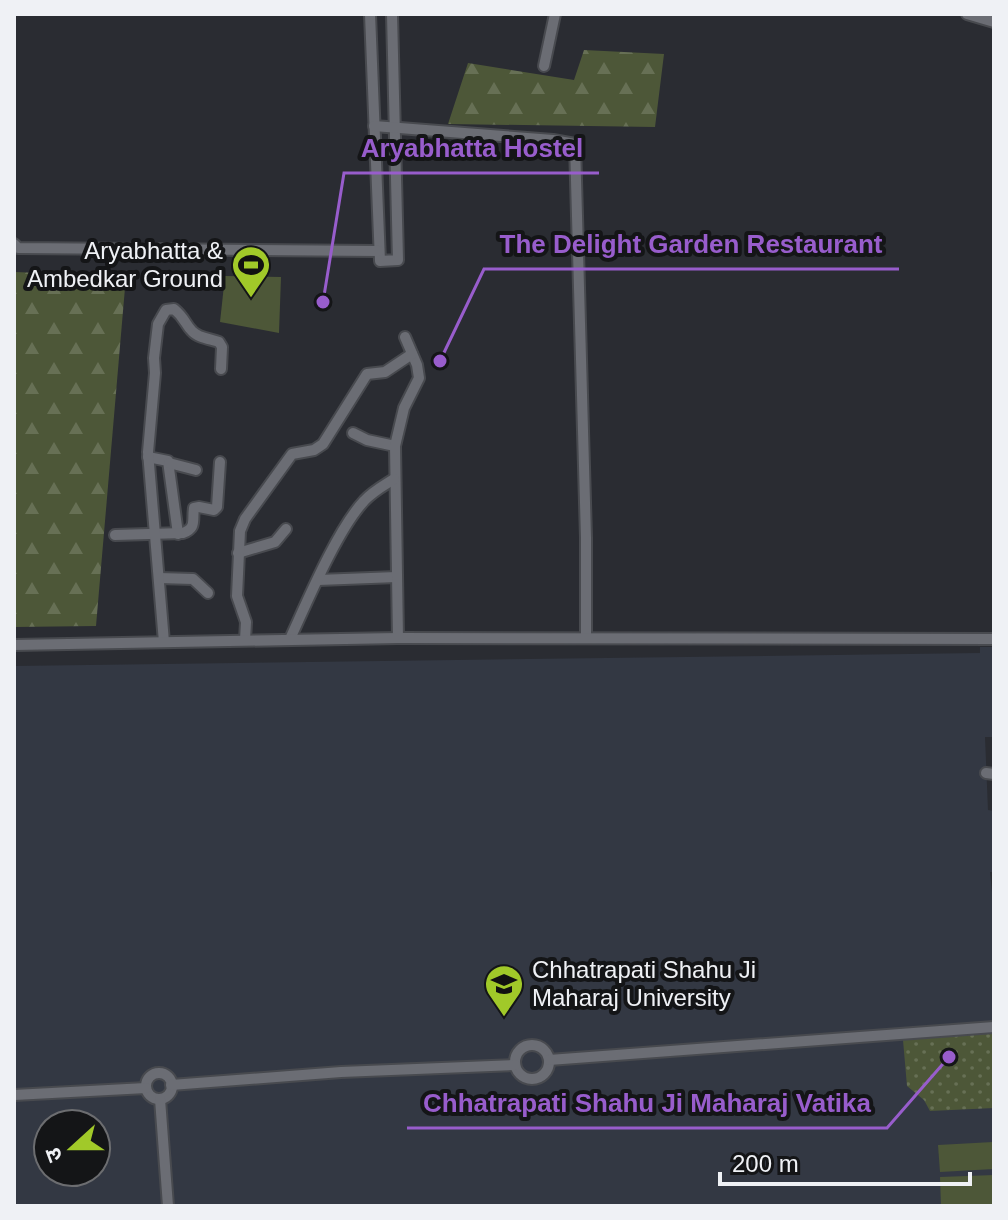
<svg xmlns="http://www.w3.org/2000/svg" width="1008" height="1220" viewBox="0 0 1008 1220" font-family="Helvetica,'Noto Sans Devanagari',sans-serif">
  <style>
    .built { fill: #333843; fill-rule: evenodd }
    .grass { fill: #4d5738 }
    .forest { fill: url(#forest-firs) }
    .park { fill: url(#park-dots) }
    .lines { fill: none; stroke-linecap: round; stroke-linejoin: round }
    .minor-casing { stroke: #484a4f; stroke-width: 14 }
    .minor { stroke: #6b6d74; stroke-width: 10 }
    .labels { text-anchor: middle; stroke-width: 8; stroke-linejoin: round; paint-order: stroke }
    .poi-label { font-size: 24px; fill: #eff1f5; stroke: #141517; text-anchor: end }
    .leader { fill: none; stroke: #985dcc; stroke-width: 3 }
    .callout-dot { fill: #985dcc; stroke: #141517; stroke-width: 3 }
    .callout-label { font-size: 26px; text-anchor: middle; font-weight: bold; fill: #985dcc; stroke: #141517; stroke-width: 8; stroke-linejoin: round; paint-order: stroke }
  </style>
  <defs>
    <pattern id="forest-firs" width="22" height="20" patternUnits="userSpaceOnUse" patternTransform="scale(2)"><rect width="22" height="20" fill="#4d5738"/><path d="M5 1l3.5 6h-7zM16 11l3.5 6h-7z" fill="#677055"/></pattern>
    <pattern id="park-dots" width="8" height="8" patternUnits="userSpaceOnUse" patternTransform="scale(2)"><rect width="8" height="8" fill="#4d5738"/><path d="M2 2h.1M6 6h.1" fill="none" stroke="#677055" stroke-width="1.8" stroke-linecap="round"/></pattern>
  </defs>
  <rect width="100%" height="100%" fill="#2a2c32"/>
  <path class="built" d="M980,647h14v90h-9l3,73 6,1v61h-4l4,40v294h-980v-540l966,-13zM48,1124h48v48h-48z"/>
  <g class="grass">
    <path d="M225,276l56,1 -2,56 -59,-11z"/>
    <path d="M993,1142l1,27 -54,3 -2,-27z"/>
    <path d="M994,1175v31h-53l-1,-29z"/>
  </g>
  <g class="forest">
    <path d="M584,50l80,4 -9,73 -207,-3 20,-61 106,17z"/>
    <path d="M14,272l112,4 -30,350 -82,1z"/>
  </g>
  <path class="park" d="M994,1033v75l-64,3 -6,-11 -17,-14 -4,-46z"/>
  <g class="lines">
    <g class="minor-casing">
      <g id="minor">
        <path d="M370,14l10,247 18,-1 -6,-246"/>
        <path d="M967,14l27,8"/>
        <path d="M544,66l11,-52"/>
        <path d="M374,126l179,14 22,4 11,394v100"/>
        <path d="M14,244l4,4 361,3"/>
        <path d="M353,433l14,7 28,6"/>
        <path d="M148,457l20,4 10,73"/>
        <path d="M169,463l27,7"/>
        <path d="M115,535l68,-2c14,-5 9,-13 11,-25l5,-1 15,3 3,-3 3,-45"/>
        <path d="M238,553l37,-11 11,-13"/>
        <path d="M159,578l34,1 15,14"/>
        <path d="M318,580l79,-3"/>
        <path d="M398,638l-3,-192 9,-38 15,-30 -2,-13 -12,-28"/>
        <path d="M290,639c17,-37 47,-109 74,-138 8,-9 19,-15 30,-22"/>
        <path d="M245,640l1,-18 -9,-26 3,-65 5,-12 47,-65 22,-4 9,-6 44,-70 18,-2 27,-18"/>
        <path d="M164,642l-16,-190 7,-79 -1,-15 4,-34 8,-14 8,-1c11,9 11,15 18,22 6,7 19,8 27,11l3,5 -1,22"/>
        <path d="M14,645l384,-7 596,1"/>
        <path d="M986,773l8,1"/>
        <circle cx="532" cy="1062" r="17"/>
        <path d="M549,1060l445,-33"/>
        <circle cx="159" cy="1086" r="13"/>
        <path d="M171,1085l170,-13 174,-7"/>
        <path d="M14,1095l132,-7"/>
        <path d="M160,1099l8,107"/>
      </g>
    </g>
    <use href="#minor" class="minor"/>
  </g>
  <defs>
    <g id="stadium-pin" transform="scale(2)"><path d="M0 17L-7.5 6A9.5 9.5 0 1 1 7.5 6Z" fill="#a1c929" stroke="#141517"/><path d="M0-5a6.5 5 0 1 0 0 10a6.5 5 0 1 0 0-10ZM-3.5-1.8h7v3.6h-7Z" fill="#111"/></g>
    <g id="university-pin" transform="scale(2)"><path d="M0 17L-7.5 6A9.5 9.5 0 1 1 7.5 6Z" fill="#a1c929" stroke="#141517"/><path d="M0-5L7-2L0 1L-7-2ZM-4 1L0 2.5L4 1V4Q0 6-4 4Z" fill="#111"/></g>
  </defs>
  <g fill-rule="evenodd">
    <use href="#stadium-pin" x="251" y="265"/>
    <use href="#university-pin" x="504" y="984"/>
  </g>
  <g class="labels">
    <g class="poi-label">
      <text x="223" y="259">Aryabhatta &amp;<tspan x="223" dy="28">Ambedkar Ground</tspan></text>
      <text x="532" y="978" text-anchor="start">Chhatrapati Shahu Ji<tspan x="532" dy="28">Maharaj University</tspan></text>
    </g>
  </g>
  <path class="leader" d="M323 302L344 173H599M440 361L484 269H899M949 1057L887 1128H407"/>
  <g class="callout-dot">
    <circle cx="323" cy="302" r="8"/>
    <circle cx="440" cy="361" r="8"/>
    <circle cx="949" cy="1057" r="8"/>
  </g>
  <g class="callout-label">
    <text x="472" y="157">Aryabhatta Hostel</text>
    <text x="691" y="253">The Delight Garden Restaurant</text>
    <text x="647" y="1112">Chhatrapati Shahu Ji Maharaj Vatika</text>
  </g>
  <rect width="1008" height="1220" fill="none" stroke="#eff1f5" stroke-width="32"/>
  <g transform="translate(72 1148) rotate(249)"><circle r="38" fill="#141517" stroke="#6c6d70" stroke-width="2"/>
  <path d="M0-6L14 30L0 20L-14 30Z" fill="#a1c929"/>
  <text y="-12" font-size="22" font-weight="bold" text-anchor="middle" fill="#eff1f5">उ</text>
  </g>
  <path d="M720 1172v12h250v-12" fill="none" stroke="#eff1f5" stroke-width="4"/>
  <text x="732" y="1172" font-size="24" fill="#eff1f5" stroke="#141517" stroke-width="6" paint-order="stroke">200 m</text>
</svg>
